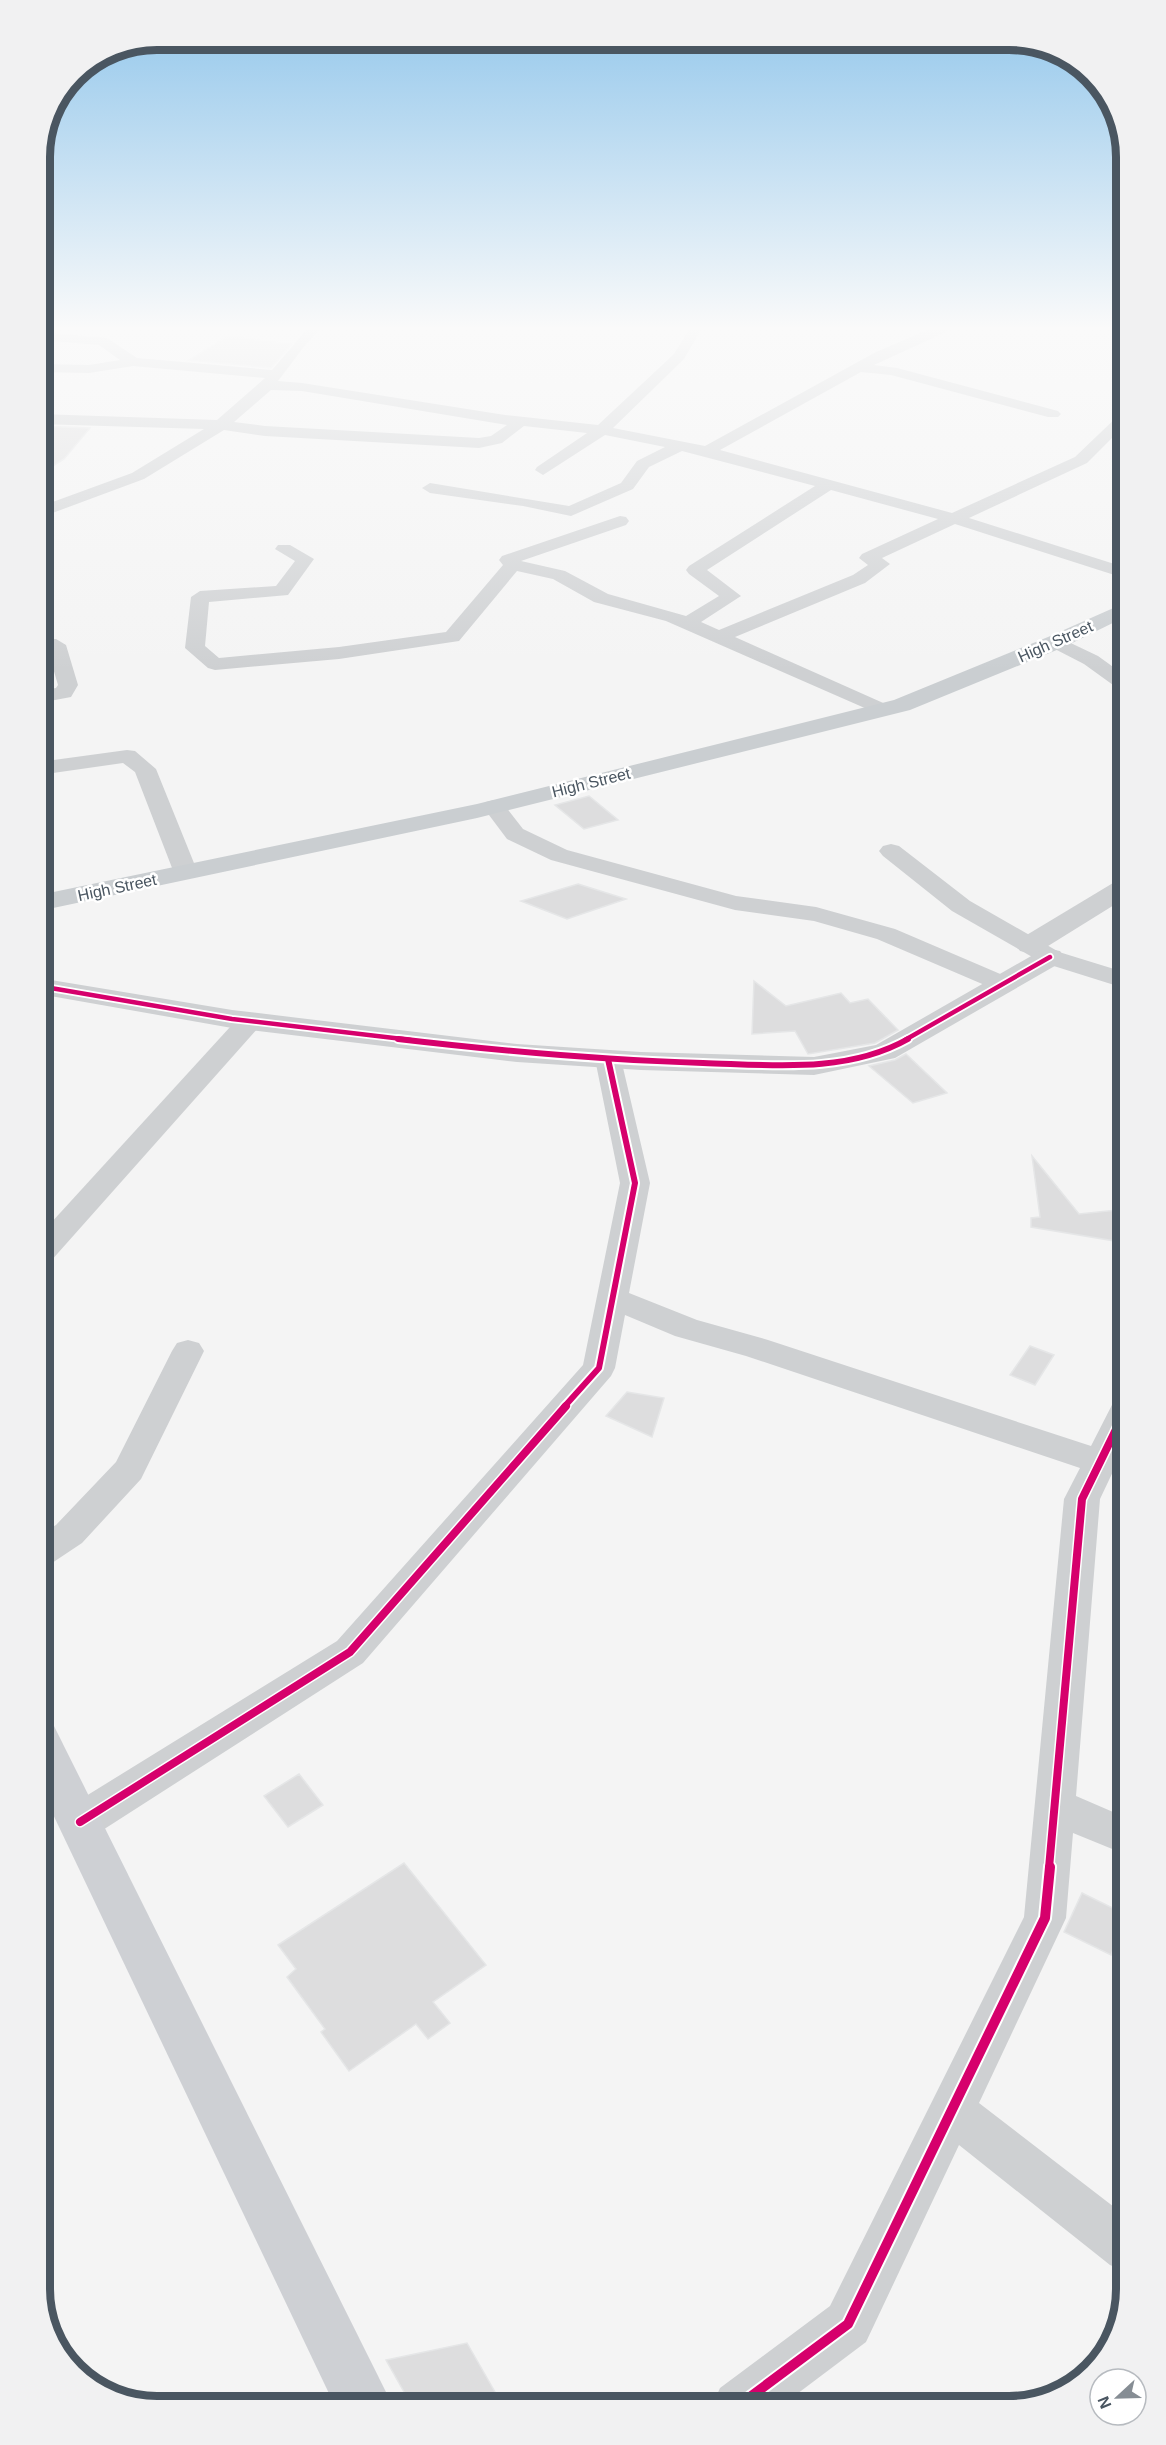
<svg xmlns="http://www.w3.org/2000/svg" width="1166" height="2445" viewBox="0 0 1166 2445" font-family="Arial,sans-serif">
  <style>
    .building { fill: #ddddde; stroke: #e5e6e7; stroke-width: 1.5 }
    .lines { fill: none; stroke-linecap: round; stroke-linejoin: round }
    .minor { fill: #ced0d2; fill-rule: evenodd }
    .tertiary { fill: #ced0d2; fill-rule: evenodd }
    .secondary { fill: #ced0d4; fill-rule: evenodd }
    .primary { fill: #caced1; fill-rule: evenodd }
    .cycleway-far3-casing { stroke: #fff; stroke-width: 8 }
    .cycleway-far2-casing { stroke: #fff; stroke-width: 10 }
    .cycleway-far1-casing { stroke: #fff; stroke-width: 11 }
    .cycleway-casing { stroke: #fff; stroke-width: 14 }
    .cycleway-far3 { stroke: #d6006c; stroke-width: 4.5 }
    .cycleway-far2 { stroke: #d6006c; stroke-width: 6 }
    .cycleway-far1 { stroke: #d6006c; stroke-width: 8 }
    .cycleway { stroke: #d6006c; stroke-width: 10 }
    .labels { text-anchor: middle; stroke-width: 5; stroke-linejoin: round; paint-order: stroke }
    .far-street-label { font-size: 16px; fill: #4a5661; stroke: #fff }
    .rim { fill: none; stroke: #4a5661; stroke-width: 8 }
  </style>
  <rect width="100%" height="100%" fill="#f4f4f4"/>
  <g class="building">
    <path d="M234,337l58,7 -21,24 -82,-8 36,-22z"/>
    <path d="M39,426l51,2 -26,31 -25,16z"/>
    <path d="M589,796l29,24 -34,9 -29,-24z"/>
    <path d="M578,884l48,15 -59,20 -46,-18z"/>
    <path d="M754,981l32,25 55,-13 9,10 18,-4 30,31 -23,13 -67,11 -13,-23 -43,3z"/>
    <path d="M906,1054l41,39 -34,10 -44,-37 26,-6z"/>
    <path d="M1032,1156l47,58 48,-5v34l-96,-16v-9l9,-1z"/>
    <path d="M1030,1346l24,9 -19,30 -25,-10z"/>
    <path d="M627,1392l37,6 -12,39 -46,-21z"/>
    <path d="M299,1774l24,31 -35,22 -24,-31z"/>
    <path d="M404,1863l82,102 -53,37 17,21 -22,16 -12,-15 -67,47 -28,-39 4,-3 -38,-52 9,-8 -18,-24z"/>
    <path d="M1082,1893l45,22 -16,40 -47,-23z"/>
    <path d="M467,2343l36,63h-91l-26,-46z"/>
  </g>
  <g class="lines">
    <g class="minor">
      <path d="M308,328h14l-16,16 -28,37 24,2 203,32 93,10 76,-71 16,-26h12l-18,31 -71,69 92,18 171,-94 56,-24h17l-1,3 -74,34 23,3 161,43 3,3 -3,3h-10l-157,-42 -30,-3 -141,78 232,63 123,-56 47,-45 5,-2v13l-40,40 -118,55 158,50v11l-172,-55 -73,34 8,6 -25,19 -130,54 155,69 3,4 -3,4 -7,2 -217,-95 -72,-19 -41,-23 -36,-8 -58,70 -120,18 -124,11 -7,-2 -23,-20 6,-51 9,-6 76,-5 19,-25 -20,-12 3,-4h12l24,14 -26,36 -79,7 -4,44 14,12 120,-11 107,-15 57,-67 -4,-5 3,-4 118,-40 6,1 3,4 -3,4 -105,36 44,10 43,23 78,22 33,-20 -30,-22 -3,-4 3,-4 126,-80 -133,-35 -33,16 -16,22 -62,27 -48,-10 -93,-13 -8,-5 8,-5 139,23 52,-23 16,-22 28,-14 -60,-12 -62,40 -8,-5 2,-3 50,-34 -63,-7 -22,17 -23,5 -214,-12 -41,-6 -80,49 -105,39v-11l93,-34 72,-44 -165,-5v-10l178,6 48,-42 -132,-12 -44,7 -50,-1v-8l50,1 31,-5 -21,-15 -60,-5v-8l68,6 30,20 135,12zM271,390l31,1 205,34 -16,11 -12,2 -214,-12 -31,-4zM831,490l107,29 -76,35 -3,4 9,7 -15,10 -134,55 -18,-8 40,-26 -34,-26z"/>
      <path d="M44,567l9,5 -8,15 -6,1v-20z"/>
      <path d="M1056,636l42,20 29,21v15l-7,-2 -36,-26 -35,-18 -3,-4z"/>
      <path d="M39,639h17l10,6 12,40 -7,12 -32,6v-12l17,-3 2,-3 -10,-34h-9z"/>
      <path d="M127,750l8,1 21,18 42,104 -4,5h-16l-4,-5 -39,-101 -12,-9 -84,12v-13z"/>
      <path d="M494,800l8,2 21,27 44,21 169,46 80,11 79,22 117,50 4,5 -4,5 -9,3 -9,-3 -117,-50 -63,-18 -79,-11 -184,-50 -44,-21 -24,-32 3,-5z"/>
      <path d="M891,844l8,2 71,55 89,51 68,21v16l-86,-27 -89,-51 -69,-55 -4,-5 4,-5z"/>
      <path d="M250,1013l9,2 4,6 -4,6 -209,235 -11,3v-29l202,-221z"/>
      <path d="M608,1051l10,2 3,6 29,124 -21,110 68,27 71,20 323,106 24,-47 12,-4v47l-27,57 -24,297 51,22v37l-54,-22 -7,85 -87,185 148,114v55l-17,-7 -151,-120 -93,197 -85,64h-69l8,-18 110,-82 194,-389 40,-418 16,-31 -334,-112 -71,-20 -50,-21 -10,53 -4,8 -248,287 -268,172 -15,5 -15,-5 -6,-13 6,-13 272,-168 246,-276 37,-182 -25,-124 3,-6z"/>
      <path d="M188,1340l11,3 5,8 -63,128 -59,64 -30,20 -13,4v-32l17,-10 60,-63 56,-111 5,-8z"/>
    </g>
    <g class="tertiary">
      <path d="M1127,878v19l-87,54 -10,2 -10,-2 -4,-6 4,-6 98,-59z"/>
      <path d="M1050,949l10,2 4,6 -4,6 -165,95 -81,17 -173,-5 -124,-8 -285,-34 -193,-34v-16l193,32 285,34 124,8 173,5 62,-12 164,-94z"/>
    </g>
    <path class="secondary" d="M39,1721l15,5 339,680h-58l-296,-621z"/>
    <path class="primary" d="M1127,602v14l-63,31 -154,63 -433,108 -438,93v-16l438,-91 417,-104 154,-63z"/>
    <g class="cycleway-far3-casing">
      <g id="cycleway-far3">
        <path d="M39,986l193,33 179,21"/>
        <path d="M905,1040l145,-83"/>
      </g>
    </g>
    <g class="cycleway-far2-casing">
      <g id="cycleway-far2">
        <path d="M398,1039c102,12 203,21 305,24 68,2 143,11 205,-24"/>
        <path d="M564,1407l35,-39 36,-185 -27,-124"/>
      </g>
    </g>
    <g class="cycleway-far1-casing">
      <g id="cycleway-far1">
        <path d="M80,1822l270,-170 216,-246"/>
        <path d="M1049,1868l33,-369 45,-92"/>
      </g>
    </g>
    <g class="cycleway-casing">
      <path id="cycleway" d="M738,2406l110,-82 197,-406 5,-51"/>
    </g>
    <use href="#cycleway-far3" class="cycleway-far3"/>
    <use href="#cycleway-far2" class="cycleway-far2"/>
    <use href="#cycleway-far1" class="cycleway-far1"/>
    <use href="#cycleway" class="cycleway"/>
  </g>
  <linearGradient id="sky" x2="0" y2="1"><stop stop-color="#91c6eb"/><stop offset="0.49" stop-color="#fafafa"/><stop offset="1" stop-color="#fafafa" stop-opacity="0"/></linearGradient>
  <rect width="1166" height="670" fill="url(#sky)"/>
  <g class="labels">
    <g class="far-street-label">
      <text transform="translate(1055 641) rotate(-24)" y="6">High Street</text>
      <text transform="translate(591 782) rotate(-14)" y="6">High Street</text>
      <text transform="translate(117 887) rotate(-12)" y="6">High Street</text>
    </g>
  </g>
  <path d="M0 0H1166V2445H0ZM157 50H1009A107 107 0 0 1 1116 157V2289A107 107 0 0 1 1009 2396H157A107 107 0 0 1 50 2289V157A107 107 0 0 1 157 50Z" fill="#f1f1f2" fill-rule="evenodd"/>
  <path class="rim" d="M157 50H1009A107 107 0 0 1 1116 157V2289A107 107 0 0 1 1009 2396H157A107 107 0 0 1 50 2289V157A107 107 0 0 1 157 50Z"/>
  <g transform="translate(1118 2397) rotate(248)"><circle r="28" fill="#ffffff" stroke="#b7bbc0" stroke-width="1.5"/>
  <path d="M0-4.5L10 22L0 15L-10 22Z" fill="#868d94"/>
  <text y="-9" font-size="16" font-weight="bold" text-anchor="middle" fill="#4a5661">N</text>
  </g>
</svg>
